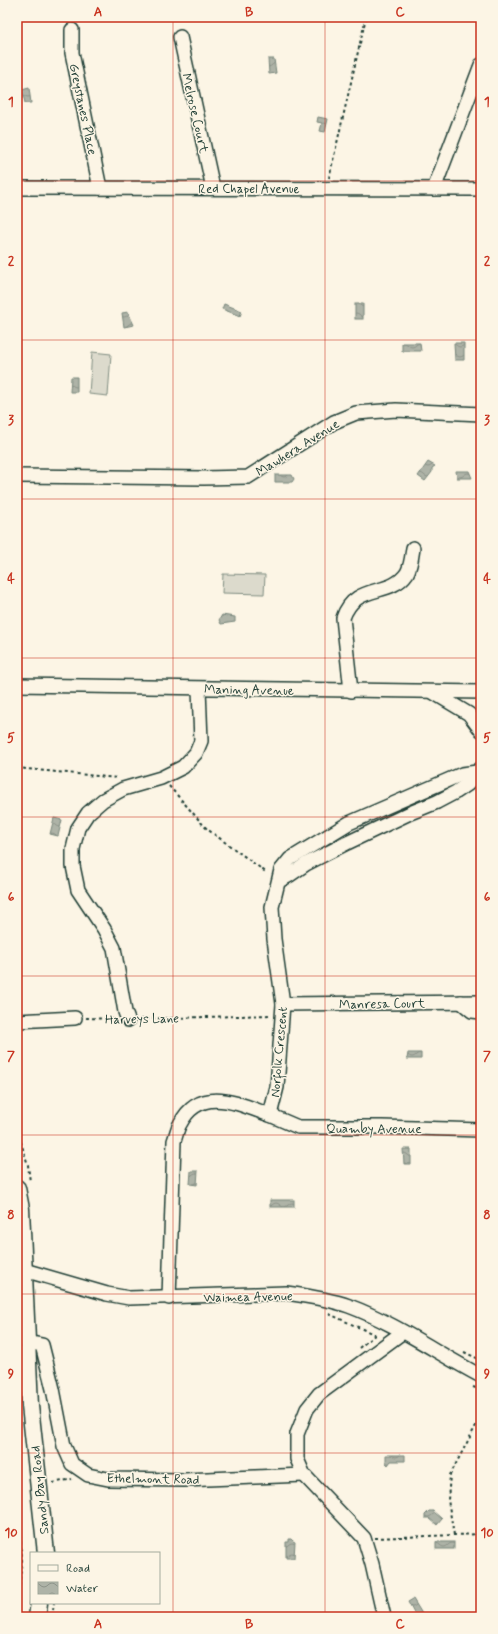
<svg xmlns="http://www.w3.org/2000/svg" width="498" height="1634" viewBox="0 0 498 1634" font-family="Mynerve,sans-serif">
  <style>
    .green { fill: #dcdacc; stroke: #7e8c80 }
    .water { fill: url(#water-waves); stroke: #758479 }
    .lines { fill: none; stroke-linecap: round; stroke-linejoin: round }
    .minor-casing { stroke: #1f3d34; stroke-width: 16 }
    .major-casing { stroke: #1f3d34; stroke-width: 19 }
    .path { stroke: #1f3d34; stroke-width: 2; stroke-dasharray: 3 3; stroke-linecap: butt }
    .minor { stroke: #fcf5e5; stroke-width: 13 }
    .major { stroke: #fcf5e5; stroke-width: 16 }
    .grid { fill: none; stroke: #c8321e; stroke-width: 1; stroke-opacity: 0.55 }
    .labels { text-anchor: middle; stroke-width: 3; stroke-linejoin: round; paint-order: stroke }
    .street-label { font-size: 13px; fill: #1f3d34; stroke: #fcf5e5 }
    .neatline { fill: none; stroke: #c8321e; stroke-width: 1.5 }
    .grid-label { font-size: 13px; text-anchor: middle; font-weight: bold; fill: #c8321e }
  </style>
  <defs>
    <pattern id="water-waves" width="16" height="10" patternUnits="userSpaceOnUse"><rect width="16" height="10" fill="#aeb3a7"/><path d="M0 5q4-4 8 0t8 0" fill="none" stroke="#8d9389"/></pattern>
  </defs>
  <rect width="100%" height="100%" fill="#fcf5e5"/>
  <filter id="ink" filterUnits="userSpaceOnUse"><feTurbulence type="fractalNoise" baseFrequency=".025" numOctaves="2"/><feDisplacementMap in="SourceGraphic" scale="8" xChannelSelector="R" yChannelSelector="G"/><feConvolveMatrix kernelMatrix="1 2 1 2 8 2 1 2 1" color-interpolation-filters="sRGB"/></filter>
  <g filter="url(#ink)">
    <g class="green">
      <path d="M92,352l19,2 -3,42 -19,-2z"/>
      <path d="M223,574l42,1 -1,19 -42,-1z"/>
    </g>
    <g class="water">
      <path d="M268,59h6l2,14 -7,1z"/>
      <path d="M29,88l2,15h-6l-3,-13z"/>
      <path d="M318,117l10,2 -3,13 -5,-1 2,-8 -5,-1z"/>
      <path d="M224,304l18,7 -2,5 -18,-7z"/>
      <rect x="355" y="304" width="8" height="15"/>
      <path d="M128,312l6,13 -10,2 -2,-14z"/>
      <path d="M402,343h18l1,8h-19z"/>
      <path d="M454,343h10v17h-9z"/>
      <path d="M71,377h6v15h-7z"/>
      <path d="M428,462l7,4 -3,2v4l-7,9 -7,-5z"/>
      <path d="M456,471h13l3,7h-15z"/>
      <path d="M275,475h17l2,4 -2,3h-17z"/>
      <path d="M222,615l13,2v5l-14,2 -2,-4z"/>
      <path d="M54,818l8,2 -4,16 -8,-2z"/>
      <path d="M408,1053h13v6h-14z"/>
      <path d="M403,1149h8v15h-7z"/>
      <path d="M191,1171h7l-1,14 -7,-1z"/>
      <rect x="270" y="1200" width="24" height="7"/>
      <path d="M386,1455h19v6h-14l-3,4 -2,-2z"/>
      <path d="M429,1511h4l9,8 -5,6 -8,-7h-4v-3z"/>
      <path d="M289,1539h2l2,2 2,1 -1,16h-8v-16h3z"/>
      <rect x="436" y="1542" width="18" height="7"/>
      <path d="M413,1599l11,18h-8l-8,-15z"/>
    </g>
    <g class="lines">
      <g class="minor-casing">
        <g id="minor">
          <path d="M72,30v23l28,135"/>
          <path d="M180,37l33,151"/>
          <path d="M17,188l464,1"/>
          <path d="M434,189l47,-124"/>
          <path d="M17,476l187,2 44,-1 86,-55 22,-9 40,-3 85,4"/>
          <path d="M17,685l464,7"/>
          <path d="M351,691l-8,-73c12,-36 47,-20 64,-45 4,-7 5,-18 6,-25"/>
          <path d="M434,693l35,21 12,16"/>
          <path d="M279,881l11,-6 16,-11 41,-21 63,-30 27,-11 19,-10 12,-8 12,-15"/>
          <path d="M461,1002l11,9 9,1"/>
          <path d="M283,1004l198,-2"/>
          <path d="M128,1020l-3,-8 -11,-64 -10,-19 -26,-39 -5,-24v-17l5,-21 10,-15 15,-13 20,-11 38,-11 22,-11 13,-14 5,-12 -2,-52"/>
          <path d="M17,1021l58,-3"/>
          <path d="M270,1115l28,12h84l99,3"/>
          <path d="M24,1270l83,24 22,4 157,-5c21,3 43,6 63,13 46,17 88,47 132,70"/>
          <path d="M169,1298l5,-157c2,-5 3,-12 6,-17 20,-40 59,-20 90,-9l7,-28 6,-83 -9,-65 -2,-32 9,-37 9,-11 59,-36 113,-49 15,-2"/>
          <path d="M27,1342l15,3 11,44 11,57 8,18 16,11 20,4 76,1 120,-5"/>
          <path d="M384,1617l-12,-53 -8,-26 -60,-63 -7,-16v-25l10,-25 12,-15 84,-62"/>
        </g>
      </g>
      <g class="major-casing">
        <g id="major">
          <path d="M17,1188l4,21 9,197 16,147"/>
          <path d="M37,1617l2,-14"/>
        </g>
      </g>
      <g class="path">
        <path d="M329,178l37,-161"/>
        <path d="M17,768l100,10"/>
        <path d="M169,786l38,43 60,44"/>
        <path d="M86,1018l29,1"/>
        <path d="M140,1019l131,-4"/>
        <path d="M17,1130l11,35 2,17"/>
        <path d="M329,1314l49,22"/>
        <path d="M359,1348l17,-14"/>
        <path d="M464,1352l17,8"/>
        <path d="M473,1387l8,3"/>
        <path d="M53,1483l19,-4"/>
        <path d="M17,1499l5,61 -5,46"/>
        <path d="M454,1535l-6,-35 2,-25 31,-59"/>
        <path d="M375,1538l106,-4"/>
        <path d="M53,1610l1,-7"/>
      </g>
      <use href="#minor" class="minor"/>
      <use href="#major" class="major"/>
    </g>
  </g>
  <path class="grid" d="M173,17v1600M325,17v1600M17,181h464M17,340h464M17,499h464M17,658h464M17,817h464M17,976h464M17,1135h464M17,1294h464M17,1453h464"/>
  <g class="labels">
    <g class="street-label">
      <text transform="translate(84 109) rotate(78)" y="5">Greystanes Place</text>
      <text transform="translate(196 113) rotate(77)" y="5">Melrose Court</text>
      <text x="249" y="193">Red Chapel Avenue</text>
      <text transform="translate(297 447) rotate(-32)" y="5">Mawhera Avenue</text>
      <text transform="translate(249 689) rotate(1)" y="5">Maning Avenue</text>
      <text transform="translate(382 1003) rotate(-1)" y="5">Manresa Court</text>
      <text transform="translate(142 1018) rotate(-1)" y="5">Harveys Lane</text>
      <text transform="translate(278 1052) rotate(-85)" y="5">Norfolk Crescent</text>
      <text x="374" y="1133">Quamby Avenue</text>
      <text transform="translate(248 1296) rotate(-1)" y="5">Waimea Avenue</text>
      <text transform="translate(153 1478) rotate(1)" y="5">Ethelmont Road</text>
      <text transform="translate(39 1490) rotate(-96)" y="5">Sandy Bay Road</text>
    </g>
  </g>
  <rect width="498" height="1634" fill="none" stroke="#fcf5e5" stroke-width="44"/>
  <rect x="30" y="1552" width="130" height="52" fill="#fcf5e5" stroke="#a4ab9e"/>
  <rect x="38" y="1565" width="20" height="6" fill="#fcf5e5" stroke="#a4ab9e"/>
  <text x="66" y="1572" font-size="12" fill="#1f3d34">Road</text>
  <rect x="38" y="1582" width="20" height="12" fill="url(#water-waves)" stroke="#a4ab9e"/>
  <text x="66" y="1592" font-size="12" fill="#1f3d34">Water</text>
  <rect x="22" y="22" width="454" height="1590" class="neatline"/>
  <g class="grid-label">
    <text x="98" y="16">A</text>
    <text x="249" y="16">B</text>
    <text x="400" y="16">C</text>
    <text x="11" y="106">1</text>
    <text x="487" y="106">1</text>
    <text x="11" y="265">2</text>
    <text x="487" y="265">2</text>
    <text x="11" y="424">3</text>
    <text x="487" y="424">3</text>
    <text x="11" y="583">4</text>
    <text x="487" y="583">4</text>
    <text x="11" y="742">5</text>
    <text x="487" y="742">5</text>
    <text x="11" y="901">6</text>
    <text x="487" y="901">6</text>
    <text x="11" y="1060">7</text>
    <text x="487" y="1060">7</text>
    <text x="11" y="1219">8</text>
    <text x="487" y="1219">8</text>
    <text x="11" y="1378">9</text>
    <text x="487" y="1378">9</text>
    <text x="11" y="1537">10</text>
    <text x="487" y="1537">10</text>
    <text x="98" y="1628">A</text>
    <text x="249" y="1628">B</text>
    <text x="400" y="1628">C</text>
  </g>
</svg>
